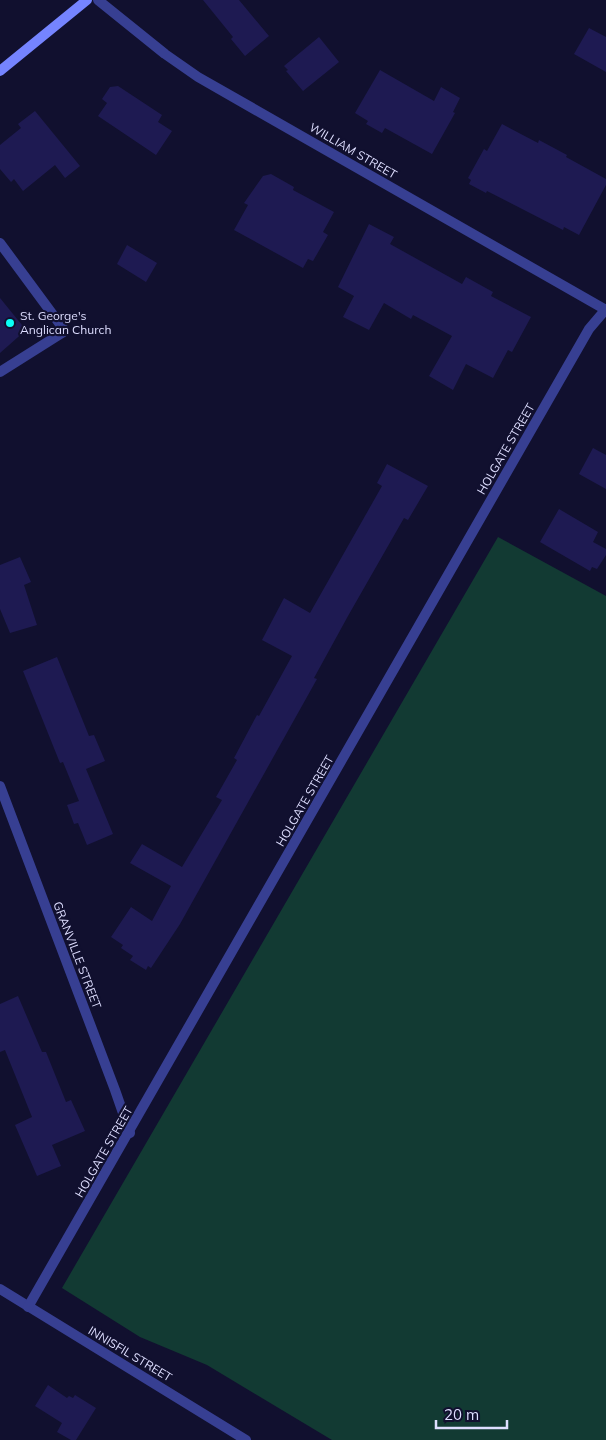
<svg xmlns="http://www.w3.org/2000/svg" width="606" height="1440" viewBox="0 0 606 1440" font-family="Mulish,sans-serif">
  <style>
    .green { fill: #123a33 }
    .building { fill: #1e1a52 }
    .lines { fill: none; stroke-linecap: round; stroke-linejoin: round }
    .service { stroke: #373f92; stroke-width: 10 }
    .minor { stroke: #373f92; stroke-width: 10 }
    .secondary { stroke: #7584ff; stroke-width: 10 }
    .poi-dot { fill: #0afff7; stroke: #11102f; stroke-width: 2 }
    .labels { text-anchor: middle; stroke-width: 4.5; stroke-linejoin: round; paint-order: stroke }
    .street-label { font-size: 12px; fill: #dedeff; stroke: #11102f }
    .poi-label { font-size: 12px; fill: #dedeff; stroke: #11102f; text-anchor: start }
  </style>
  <rect width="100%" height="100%" fill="#11102f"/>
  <path class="green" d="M498,537l108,59v844h-274l-125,-75 -67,-28 -78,-49z"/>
  <g class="building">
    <path d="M203,0h36l30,36 -24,20 -14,-17 2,-2z"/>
    <path d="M589,28l17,9v35l-32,-18z"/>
    <path d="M319,37l20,25 -36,29 -17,-20 2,-1 -4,-4z"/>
    <path d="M380,70l54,31 7,-14 19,11 -7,14 2,1 -23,41 -47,-26 -3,5 -16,-9 2,-3 -13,-8z"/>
    <path d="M118,86l44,29 -4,7 14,9 -16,24 -58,-39 9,-13 -5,-4 8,-12z"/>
    <path d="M35,111l45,55 -15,12 -10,-13 -32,26 -9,-12 -3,3 -11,-13v-24l21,-17 -3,-4z"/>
    <path d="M502,124l36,19 1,-3 28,15 -1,2 40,22v6l-27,50 -15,-8 -1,3 -76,-39 -1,2 -17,-9 2,-4 -3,-2 16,-29 3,2z"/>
    <path d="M271,174l23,13 -1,3 41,22 -11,20 5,3 -15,26 -5,-2 -5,9 -69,-38 14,-25 -4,-2 19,-27z"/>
    <path d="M369,224l25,13 -4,7 72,40 4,-7 27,15 -2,4 40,21 -19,35 -4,-2 -15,28 -27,-14 -13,26 -24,-14 23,-40 -39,-21 -2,4 -27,-16 -15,27 -26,-13 11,-21 -16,-9z"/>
    <path d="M127,245l30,18 -11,19 -29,-18z"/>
    <path d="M0,298l26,32 -26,23z"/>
    <path d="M593,448l13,7v34l-27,-15z"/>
    <path d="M387,464l41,22 -20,34 -4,-2 -56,98 -34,62 3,1 -137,245 -29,44 -3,-2 -2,4 -16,-10 3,-4 -12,-8 2,-3 -12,-8 20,-30 21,14 19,-35 -41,-23 12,-19 40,23 40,-67 -6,-3 21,-37 -3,-2 23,-43 2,1 33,-60 -30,-16 22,-42 26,15 72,-127 -5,-3z"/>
    <path d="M559,509l39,23 -5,10 13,7v6l-9,14 -5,-2 -2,4 -50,-29z"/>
    <path d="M20,557l11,25 -7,3 13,40 -27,8 -10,-24v-44z"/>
    <path d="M57,657l32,79 5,-1 11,26 -19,8 27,65 -26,11 -9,-22 -4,1 -7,-19 12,-4 -16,-39 -3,1 -37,-92z"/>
    <path d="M18,996l24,56h4l20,50 5,-2 14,31 -33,14 9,21 -24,10 -22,-51 17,-8 -27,-67 -5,2v-48z"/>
    <path d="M48,1385l19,13 2,-2 4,2 2,-3 21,13 -20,32h-5l-14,-8 5,-9 -27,-17z"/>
  </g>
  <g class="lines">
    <path class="service" d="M0,243l65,88 -65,41"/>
    <g class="minor">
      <path d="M98,0l67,54 33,23 408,233"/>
      <path d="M0,786l115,304 15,43"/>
      <path d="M0,1289l246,151"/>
      <path d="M28,1307l561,-978 17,-20"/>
    </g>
    <path class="secondary" d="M0,71l87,-71"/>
  </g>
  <circle class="poi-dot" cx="10" cy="323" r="5"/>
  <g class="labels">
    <g class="street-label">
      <text transform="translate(353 151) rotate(30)" y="4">WILLIAM STREET</text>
      <text transform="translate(506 449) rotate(-60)" y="4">HOLGATE STREET</text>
      <text transform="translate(305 801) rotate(-60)" y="4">HOLGATE STREET</text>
      <text transform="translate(77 955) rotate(69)" y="4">GRANVILLE STREET</text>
      <text transform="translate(104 1152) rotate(-60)" y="4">HOLGATE STREET</text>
      <text transform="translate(130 1354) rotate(31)" y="4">INNISFIL STREET</text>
    </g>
    <g class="poi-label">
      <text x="20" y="320">St. George's<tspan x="20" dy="14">Anglican Church</tspan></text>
    </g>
  </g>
  <path d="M436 1420v8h71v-8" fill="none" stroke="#dedeff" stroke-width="2.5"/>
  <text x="444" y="1420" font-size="15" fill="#dedeff" stroke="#11102f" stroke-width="4" paint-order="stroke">20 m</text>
</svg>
